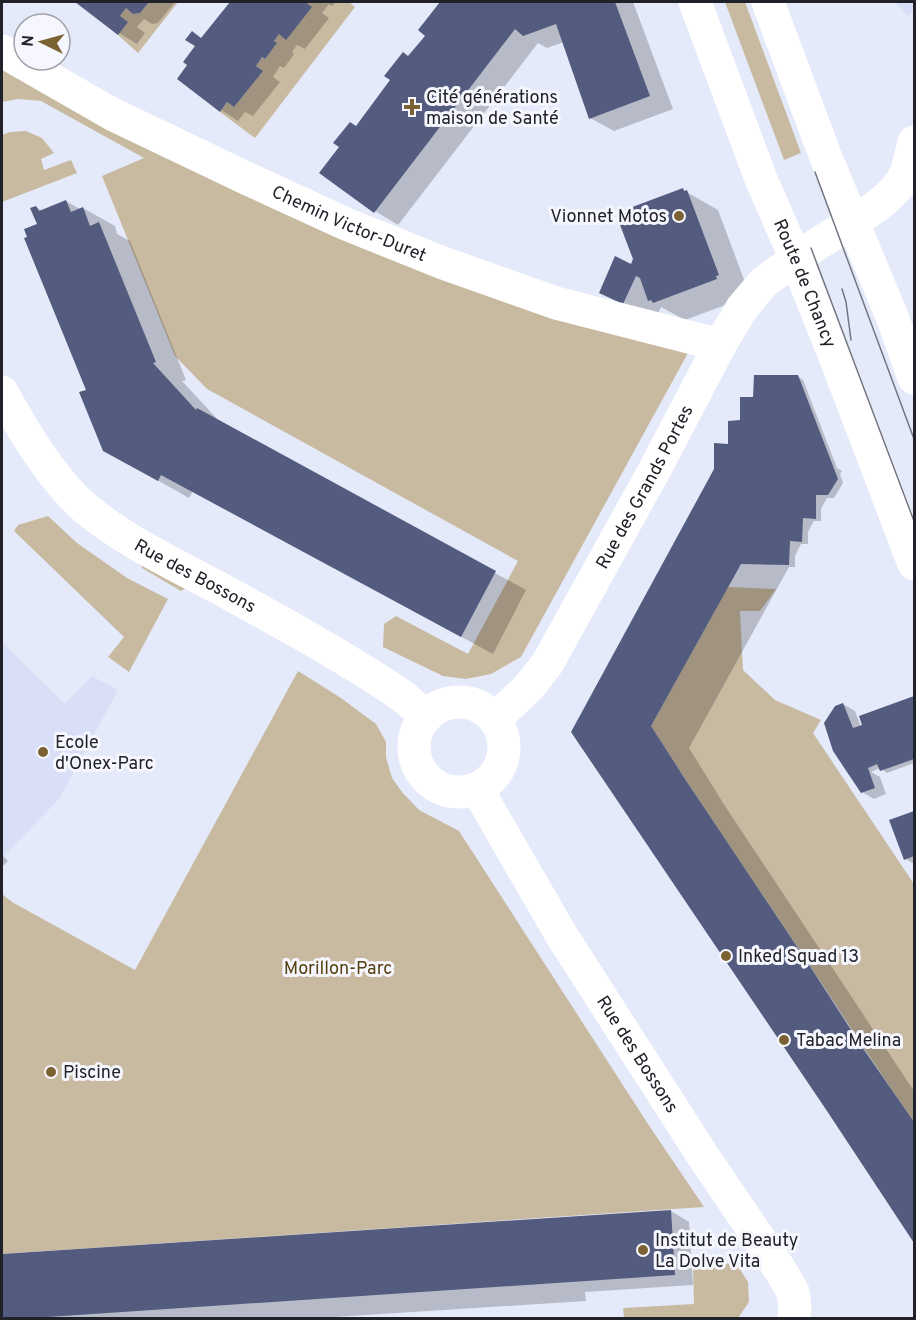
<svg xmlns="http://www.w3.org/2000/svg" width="916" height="1320" viewBox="0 0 916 1320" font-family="Overpass,sans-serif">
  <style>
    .built { fill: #d8dff7 }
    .green { fill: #c8baa0 }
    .shadow { fill: #0003 }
    .building { fill: #535b7e }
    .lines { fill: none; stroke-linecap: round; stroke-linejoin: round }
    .minor { stroke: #fff; stroke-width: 33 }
    .tertiary { stroke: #fff; stroke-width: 33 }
    .secondary { stroke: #fff; stroke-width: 33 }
    .tram { stroke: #737681; stroke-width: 1.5 }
    .poi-dot { fill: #7a6232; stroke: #f6f7fe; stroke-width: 2 }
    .labels { text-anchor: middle; stroke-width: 6; stroke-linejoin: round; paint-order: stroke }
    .poi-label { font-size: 18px; fill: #212229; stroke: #f6f7fe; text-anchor: start }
    .street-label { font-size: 18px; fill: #212229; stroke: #f6f7fe }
    .park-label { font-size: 18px; fill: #574011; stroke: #f6f7fe }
  </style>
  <rect width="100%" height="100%" fill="#e5eafb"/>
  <g class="built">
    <path d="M895,2h19v6l-6,8z"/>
    <path d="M2,642l63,62 27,-28 26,14 -59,109 -57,59z"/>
  </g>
  <g class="green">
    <path d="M149,2h29l-40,51 -20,-18 2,-19 6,-8 7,6 7,-1z"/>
    <path d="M305,2h44l6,5 -100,131 -35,-26 7,-10 7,5 29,-36 -7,-5 6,-9 3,2 12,-16 -3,-2 5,-7 32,-27z"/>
    <path d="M725,2h20l56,151 -17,7z"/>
    <path d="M2,65l686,288 -167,304 -30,17 -25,5 -23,-3 -60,-29 1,-23 12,-8 72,38 50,-93 -311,-172 -32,-33 -73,-180 42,-18 -103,-57 -23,-2 -16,3z"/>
    <path d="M26,131l16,7 12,15 -13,6 3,11 27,-10 6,13 -75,29v-67l8,-3z"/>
    <path d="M48,516l29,27 50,35 41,21 -39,73 -21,-15 16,-20 -110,-106 4,-6z"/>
    <path d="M141,564l45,24 -5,3 -39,-23z"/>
    <path d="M728,587l48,2 -16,22h-20l3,59 32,30 46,20 -8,13 101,151v238c-38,-55 -74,-111 -111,-167 -51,-76 -103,-152 -152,-229z"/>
    <path d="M298,671l43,27 35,26 10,18v15l6,21 10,14 17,18 40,21 189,293 56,83 -702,47v-360l10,8 123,68z"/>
    <path d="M736,1263l12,19 1,20 -11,16h-114l-1,-10 71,-4 -1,-38z"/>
  </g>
  <g class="shadow">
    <path d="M77,2h98l-17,21 -6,1 -8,-5 -7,8 8,6 -8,11 -18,-11z"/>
    <path d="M231,2h105l-4,4 -3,-2 -7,9 7,5 -24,31 -8,-4 -5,7 2,2 -10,14 -4,-2 -7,11 7,5 -27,34 -8,-4 -7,9 -17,-11 -19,-71z"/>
    <path d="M442,2h191l40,107 -59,22 -24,-13 -26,-76 -17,6 -9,-5 -140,182 -23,-14 -18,-84 52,-70 18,-22 -7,-5z"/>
    <path d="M683,190l35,20 31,83 -2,4 -62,23 -24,-13 -6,13 -23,-10 -32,-18 32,-26z"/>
    <path d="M66,201l14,8 3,-1 32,18 2,8 13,7 56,139 -4,1 38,41 306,168 -33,64 -300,-163 -4,7 -53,-30 -48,-78 -49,-166 -3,-17 7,4z"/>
    <path d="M797,376l6,4 34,88 5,3 -2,3 3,9 -9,15h-7l-6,11v12h-7l-6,11v12h-7l-6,12v11h-6l-100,181 36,58 189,285v150l-86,-131 -255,-378 182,-333z"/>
    <path d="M914,698v65l-27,10 -7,-5 -9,4 9,5 6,17 -12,5 -12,-7 -19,-88 12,7 6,16 3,-1 -4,-9z"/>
    <path d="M914,813v51l-8,-5 -15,-38z"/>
    <path d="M2,855l6,6 -6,6z"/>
    <path d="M671,1211l18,11 4,63 -108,7 1,9 -267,17h-317v-62z"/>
  </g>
  <g class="building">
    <path d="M75,2h74l-9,11 -7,1 -7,-6 -6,8 8,6 -10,13z"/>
    <path d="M230,2h75l7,5 -26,33 -7,-6 -5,7 3,2 -12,16 -3,-2 -6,9 7,5 -29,36 -7,-5 -7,10 -43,-33 10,-14 -4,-3 12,-16 -10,-6 7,-9 9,7z"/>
    <path d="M440,2h175l35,94 -61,23 -33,-95 -33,12 -8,-7 -141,184 -55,-40 20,-26 -6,-4 17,-21 6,4 34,-46 -6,-4 19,-24 5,4 17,-20 -7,-6z"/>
    <path d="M683,188l1,3 3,-1 32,85 -3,1 1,3 -64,24 -2,-3 -3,1 -8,-23 -4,-2 -13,28 -24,-11 16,-37 16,8 2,-5 -16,-42 3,-2 -1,-3z"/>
    <path d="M66,200l5,12 12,-5 7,19 9,-4 57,140 -3,1 43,47 1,-2 299,163 -35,66 -300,-162 -3,6 -55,-30 -24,-59 7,-2 -62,-152 3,-1 -3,-8 13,-5 -7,-16 6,-2 3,5z"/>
    <path d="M754,375h44l40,104 -10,16h-12v24l-13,-1 -1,24 -12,-1 -1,24 -48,-1 -90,162 36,56 117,175 58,90 52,75v121l-87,-132 -256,-379 143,-263v-26l14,1v-23l12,-1v-23h13z"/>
    <path d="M914,696v63l-34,12 -3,-7 -9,4 7,20 -14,5 -28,-42 -9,-28 11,-17 8,-3 10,25 9,-3 -3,-9z"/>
    <path d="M914,811v45l-10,4 -15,-40z"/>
    <path d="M671,1210l4,65 -642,43h-31v-64z"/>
  </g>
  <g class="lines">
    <g class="minor">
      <path id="s1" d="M2,51l110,63 136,65 98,45 97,39 113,40 164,42"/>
      <path d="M853,222c19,-12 38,-24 50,-43 6,-10 8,-26 11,-37"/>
    </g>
    <g class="tertiary">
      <path id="s2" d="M2,392c21,39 49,86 82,115 37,32 90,57 133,80 60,33 121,66 178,104 11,7 21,17 32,25"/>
      <circle cx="459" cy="747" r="45"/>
      <path id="s3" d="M495,719l34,-32 18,-23 107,-193 66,-126 22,-37 22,-26 47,-34 42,-26"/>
      <path id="s4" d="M477,789l85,147 141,220 78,115 12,21 2,16 -1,10"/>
    </g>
    <g class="secondary">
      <path id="s5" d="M695,2l66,177 35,80 40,100 78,205"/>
      <path d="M768,2l57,153 68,164 21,59"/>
    </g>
    <g class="tram">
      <path d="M815,172l99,267"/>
      <path d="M811,248l103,273"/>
      <path d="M842,289l4,13 5,38"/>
    </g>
  </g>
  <g class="poi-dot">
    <path d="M409 98h6v6h6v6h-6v6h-6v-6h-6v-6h6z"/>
    <circle cx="679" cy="216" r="6"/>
    <circle cx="43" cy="752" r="6"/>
    <circle cx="726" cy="956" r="6"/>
    <circle cx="784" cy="1040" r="6"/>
    <circle cx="51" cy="1072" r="6"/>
    <circle cx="643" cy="1250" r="6"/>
  </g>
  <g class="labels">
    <g class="poi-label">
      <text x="426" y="103">Cité générations<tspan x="426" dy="21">maison de Santé</tspan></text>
      <text x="667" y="222" text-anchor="end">Vionnet Motos</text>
      <text x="55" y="748">Ecole<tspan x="55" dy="21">d'Onex-Parc</tspan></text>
      <text x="738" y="962">Inked Squad 13</text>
      <text x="796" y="1046">Tabac Melina</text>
      <text x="63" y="1078">Piscine</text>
      <text x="655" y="1246">Institut de Beauty<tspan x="655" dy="21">La Dolve Vita</tspan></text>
    </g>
    <g class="street-label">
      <text dy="6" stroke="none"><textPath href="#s1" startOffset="388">Chemin Victor-Duret</textPath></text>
      <text dy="6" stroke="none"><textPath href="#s5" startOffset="302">Route de Chancy</textPath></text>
      <text dy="6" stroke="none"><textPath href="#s3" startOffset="278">Rue des Grands Portes</textPath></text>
      <text dy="6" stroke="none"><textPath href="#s2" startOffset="273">Rue des Bossons</textPath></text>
      <text dy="6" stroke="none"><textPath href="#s4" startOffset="310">Rue des Bossons</textPath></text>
    </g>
    <g class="park-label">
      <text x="338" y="974">Morillon-Parc</text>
    </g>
  </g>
  <rect width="916" height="1320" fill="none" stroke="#212229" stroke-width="6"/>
  <g transform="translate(42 42) rotate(275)"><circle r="28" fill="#f6f7fe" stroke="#a1a2a9" stroke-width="1.5"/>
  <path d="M0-4.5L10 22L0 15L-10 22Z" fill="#7a6232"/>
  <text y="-9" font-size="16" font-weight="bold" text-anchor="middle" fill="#212229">N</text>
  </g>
</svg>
